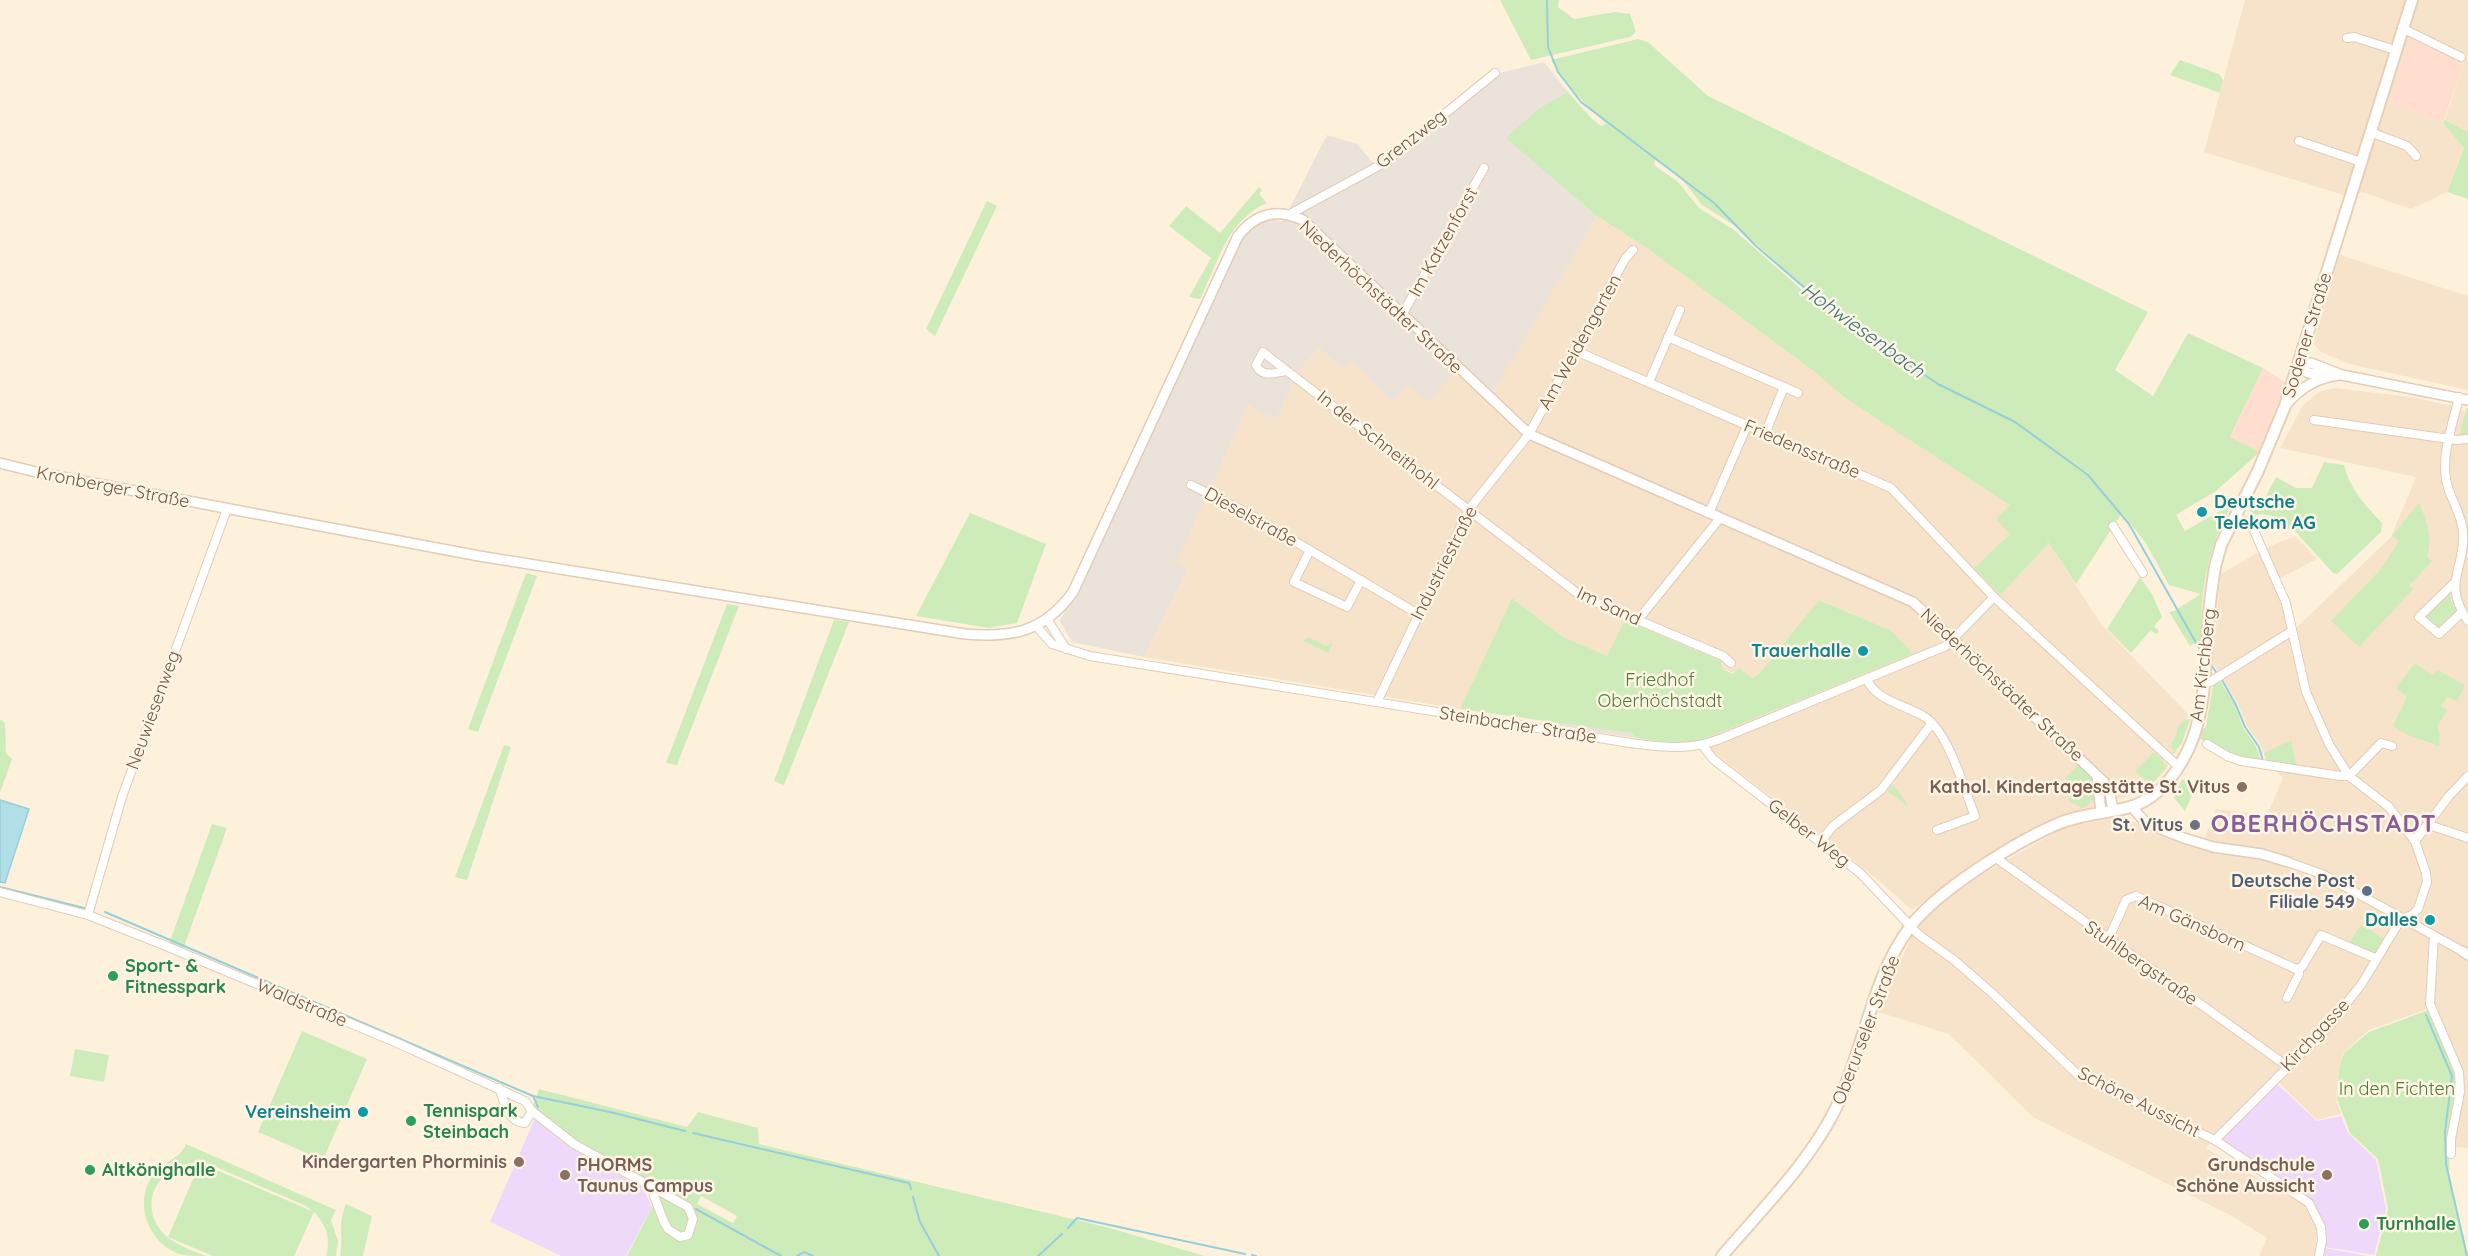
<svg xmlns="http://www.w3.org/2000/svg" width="2468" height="1256" viewBox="0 0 2468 1256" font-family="Quicksand,sans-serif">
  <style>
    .residential { fill: #f6e3ca }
    .commercial { fill: #ffdecf }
    .industrial { fill: #ebe2d9 }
    .education { fill: #eed9fa }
    .green { fill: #ceecba; fill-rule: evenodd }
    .water { fill: #b0dfe8; stroke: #95cfdb; stroke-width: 1.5 }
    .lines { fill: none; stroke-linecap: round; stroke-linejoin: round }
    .stream { stroke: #95cfdb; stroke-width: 2 }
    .minor-casing { stroke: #e2ccb8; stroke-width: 10 }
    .tertiary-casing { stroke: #e2ccb8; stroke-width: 12 }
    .secondary-casing { stroke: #eacfb7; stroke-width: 14 }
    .minor { stroke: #fff; stroke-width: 8 }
    .tertiary { stroke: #fff; stroke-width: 9 }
    .secondary { stroke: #fff; stroke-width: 10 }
    .culture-dot { fill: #0f9aa8; stroke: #fff5e4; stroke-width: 2 }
    .education-dot { fill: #8d6e63; stroke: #fff5e4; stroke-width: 2 }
    .worship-dot { fill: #6b7280; stroke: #fff5e4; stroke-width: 2 }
    .service-dot { fill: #5c6f8a; stroke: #fff5e4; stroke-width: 2 }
    .leisure-dot { fill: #2e9e5b; stroke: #fff5e4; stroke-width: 2 }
    .labels { text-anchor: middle; stroke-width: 5; stroke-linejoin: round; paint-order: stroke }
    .street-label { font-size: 18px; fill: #745644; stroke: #fff5e4 }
    .culture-label { font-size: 18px; font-weight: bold; fill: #0d838f; stroke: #fff5e4; text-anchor: end }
    .park-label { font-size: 18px; fill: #4d7b3b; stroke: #fff5e4 }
    .education-label { font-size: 18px; font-weight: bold; fill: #785e54; stroke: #fff5e4; text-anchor: end }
    .worship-label { font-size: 18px; font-weight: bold; fill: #5b616d; stroke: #fff5e4; text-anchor: end }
    .service-label { font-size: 18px; font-weight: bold; fill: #4e5e75; stroke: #fff5e4; text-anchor: end }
    .leisure-label { font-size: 18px; font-weight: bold; fill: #27864d; stroke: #fff5e4; text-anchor: start }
    .water-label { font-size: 20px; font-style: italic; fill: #397683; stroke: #fff5e4 }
    .district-label { font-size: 24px; font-weight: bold; letter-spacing: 1.5px; fill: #865e99; stroke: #fff5e4 }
  </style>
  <rect width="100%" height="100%" fill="#fef1dc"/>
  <g class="residential">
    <path d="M2245,0h223v132l-23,-12 19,-58 -51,-25 -23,66 53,20 21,24 -17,45 -36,17 -49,-17 -12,5 -146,-45z"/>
    <path d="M1597,216l50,32 168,124 31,27 160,102 33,27 62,96 87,90 -12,39 -5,2 -4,14 -15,15 -25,13 -16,3 -48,19 -108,61 -43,30 -35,-31 -178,-138 213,-87 -22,-24 -70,-30 -60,73 -8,5 -30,-9 -1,-8 -95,-41 -18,37 -45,-20 -51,-39 -52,111 -316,-52 44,-88 -13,-5 73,-159 28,15 23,-49 20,-23 24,21 8,-8 58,24 53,-21 31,27z"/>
    <path d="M2340,255l128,41v94l-119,-26 -28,-12 -8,-8z"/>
    <path d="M2335,388l76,9 42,9 15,7v735l-14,-1 9,-56 -3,-25 -24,-60 -67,24 -26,23 -4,15 -3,31 5,15 -24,6 -44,-43 -67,71 101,58 10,21 -2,29h-56l8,-18 -33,-21 -201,-100 -84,-83 -71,-22 38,-86 40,-37 109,-62 58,-10 32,15 44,8 6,-3 11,-28 51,6 16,-37 -16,-16 -7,-18 -13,-18 -9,-22 -26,-43 9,-87 47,-27 27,-11 22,23 -37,19 15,51 96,-92 25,-60 -136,-29 23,-43 18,-14z"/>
  </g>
  <g class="commercial">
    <path d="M2412,37l52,25 -21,61 -53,-20z"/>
    <path d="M2263,368l23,15 -26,69 -30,-14z"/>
  </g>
  <g class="industrial">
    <path d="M1544,62l24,30 -29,16 -32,30 90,78 -104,176 -31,-28 -33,37 -20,-16 -17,17 -40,-41 -9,8 -24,-21 -20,23 -23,49 -28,-15 -72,158 12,6 -44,88 -72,-15 -12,-21 187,-391 17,-11 19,2 44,-86 30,9 18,21 112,-89z"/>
    <path d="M1551,721l82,12 3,5 -91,-14z"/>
  </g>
  <g class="education">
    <path d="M2275,1082l42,39 24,-5 7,17 28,27 10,49 -12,46 -49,-8v-22l-12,-24 -93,-62z"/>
    <path d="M535,1118l37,31 71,39 9,19 -26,49h-65l-71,-34z"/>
    <path d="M2325,1248l43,8h-46z"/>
  </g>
  <g class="green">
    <path d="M1500,0h59l-1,7 16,12 41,-7 15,2 6,18 -6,5 -99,23z"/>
    <path d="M1638,39l10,3 60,54 440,216 -33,58 38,26 35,-63 75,35 -33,69 30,15 -44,39 -40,24 9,16 47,-27c-24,42 -32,88 -31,136l-11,6 -21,-34 5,-1 27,-17 -32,-9 -24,-43 -23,-29 -46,71 -30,-45 2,5 -48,51 -26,-27 36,-34 -14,-15 14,-14 -165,-107 -30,-26 -168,-124 -50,-32 -91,-78 33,-30 29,-16 23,26 10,8 5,-2c-20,-19 -41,-40 -55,-64zM1655,160l26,18 21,27 35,22 82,73 40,31 38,19 -6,10 -35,-24 2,-4 -41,-29 -83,-73 -35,-22 -21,-26 -24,-17z"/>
    <path d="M2180,60l39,14 4,6 -3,13 -50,-18z"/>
    <path d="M2445,120l23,12v67l-21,-7 17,-44 -21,-25z"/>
    <path d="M1259,187l3,3 -3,4 8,9c-40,17 -49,60 -67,96l-11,-2 22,-39 -42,-32 17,-20 34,27z"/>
    <path d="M987,201l10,5 -62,130 -9,-7z"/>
    <path d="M2466,408l2,1v26l-9,4z"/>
    <path d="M2324,462l20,3c6,24 21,40 38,58l-1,9 -44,42 -4,-1 -38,-42 -12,-4 -10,-11 -11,-2 -10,2 -2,-6 15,-12 11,-21 20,11h16z"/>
    <path d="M2419,503c8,19 14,34 8,54l5,4 -23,25 4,3 -54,58 -28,-26 50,-52 18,-28 -7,-5z"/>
    <path d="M970,513l76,31 -29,79 -28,5 -73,-12z"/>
    <path d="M526,573l11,3 -59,156 -10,-3z"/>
    <path d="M2140,577l12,17 10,23 -8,9 5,5 -3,3 -5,-4 -20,23 -24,-24z"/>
    <path d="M2448,587l3,14 10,18h-3l-19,20 -22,-21z"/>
    <path d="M1512,598l51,39 44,19 18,-36 96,41 1,8 11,5 6,-6 13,10 8,-5 59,-73 71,30 23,24 -214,87 -29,2 -34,-5 -4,-5 -172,-24z"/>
    <path d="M727,604l12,2 -62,159 -11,-2z"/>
    <path d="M834,620l15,2 -65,163 -10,-4z"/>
    <path d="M1308,637l18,9 7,-3 -5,10 -25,-12z"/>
    <path d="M2415,663l17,13 6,-6 27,16 -8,15 -10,-4 -6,9 6,4 -10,17 3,8 -1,11 -31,-11 -15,-9 14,-29 -11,-9z"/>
    <path d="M2220,681l15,24 8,23 13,18 5,15c-28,-4 -40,-11 -62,-23l3,-8 4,-3 6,-37 2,-5z"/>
    <path d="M0,719l5,4 1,30 6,6 -12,34z"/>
    <path d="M2190,719l-8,24 -9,11 -6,-2 1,-2 4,3 3,-2 -5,-5 7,-13v-5l7,-8z"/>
    <path d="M2291,740l5,25 -29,-3 -3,-9z"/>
    <path d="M504,745l7,2 -44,133 -12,-3z"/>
    <path d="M2154,752l13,14 -15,18 -17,-12z"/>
    <path d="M2078,765l18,17c1,12 -2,21 -14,26l-13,-7 4,-18 -8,-5z"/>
    <path d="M2182,779l14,8 -11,24 -11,-13z"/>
    <path d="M1893,784l15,21 -1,1 -20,-15z"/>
    <path d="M212,824l15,4 -44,121 -14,-5z"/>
    <path d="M2361,925l25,15 -12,13 -25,-10z"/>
    <path d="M2429,1010l28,70 -7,60 -1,33 19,83h-92l12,-47 -10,-50 -28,-26 -13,-34 2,-31 5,-15 25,-21z"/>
    <path d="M302,1031l65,28 -44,101 -65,-28z"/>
    <path d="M75,1049l34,6 -5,27 -34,-6z"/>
    <path d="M539,1089l148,38 11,-15 60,16 1,16 347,83 99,29h-578l34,-66 -95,-53 -34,-27zM701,1196l36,20 -4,7 -36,-19z"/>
    <path d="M186,1144l150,66 -5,10 7,21 -2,15h-10c5,-17 0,-32 -12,-44l-20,44h-81l-45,-19 32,-74 112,48 -6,-5 -92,-40c-43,-15 -82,30 -52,66 11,12 29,18 44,24 -7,0 -16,0 -23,-1 -32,-8 -50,-48 -32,-77 9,-16 29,-18 35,-34z"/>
    <path d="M346,1204l26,12 -9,40h-23c4,-22 -3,-29 6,-52z"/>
  </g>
  <path class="water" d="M0,800l29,9 -24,74 -5,-1z"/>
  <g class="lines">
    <g class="stream">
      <path d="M1547,0l1,47 10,25 23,30 133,101 42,43 79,68 103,70 77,38 73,53 41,49 70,124"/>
      <path d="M2212,666l6,9"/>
      <path d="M2222,680l14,25 9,22 14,20 4,14"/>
      <path d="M0,887l84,21"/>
      <path d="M105,912l428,184 77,16 75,19"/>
      <path d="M2426,1015l26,61 -7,56 1,32 21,92"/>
      <path d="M533,1096l5,11"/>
      <path d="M693,1133l216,50 2,6"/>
      <path d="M913,1197l7,25 19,34"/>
      <path d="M696,1209l85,47"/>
      <path d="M1068,1228l9,-10 168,36"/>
      <path d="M1252,1255l4,1"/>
      <path d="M797,1256l7,-4 9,4"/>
      <path d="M1038,1256l24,-22"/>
    </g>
    <g class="minor-casing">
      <g id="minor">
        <path d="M2402,28l59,29"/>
        <path d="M2347,38l7,-1 41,13"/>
        <path d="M2370,132l37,14 9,10"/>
        <path d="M2299,141l62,21"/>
        <path d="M1290,214l94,-51 111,-90"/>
        <path d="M1402,315l82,-147"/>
        <path d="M1668,337l116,50 -19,47"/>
        <path d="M1576,351l315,137 103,109 185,170"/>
        <path d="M1287,371l-24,-19 -7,13c7,14 19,7 31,6l294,225 142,60 8,7"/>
        <path d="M1649,382l31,-72"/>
        <path d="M1784,387l14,6"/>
        <path d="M2459,397c-6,27 -19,60 -12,87 4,16 15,31 16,48 3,37 -22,50 5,89"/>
        <path d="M2314,420l143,20 11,-1"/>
        <path d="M1191,485l51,25 176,104"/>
        <path d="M1709,513l38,-87"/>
        <path d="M2235,516l17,10 34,77 20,89 23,52 20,32 40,31 26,34 11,32 1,9 -9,27 -6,6 -11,4"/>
        <path d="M2113,526l30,47"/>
        <path d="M1310,550l-16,32 53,25 14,-27"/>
        <path d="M2454,583l-35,34 20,17 23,-22"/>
        <path d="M1047,619l19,30"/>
        <path d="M1638,620l82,-102"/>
        <path d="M1036,626l16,18 38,12 540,87c32,4 59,8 90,-4l226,-93 48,-49"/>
        <path d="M1867,679c7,21 41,27 58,38 24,16 39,72 50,99l-38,14"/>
        <path d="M2205,682h5l82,-51"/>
        <path d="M1377,702l92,-193 60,-75 96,-175 8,-9"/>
        <path d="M2207,744l20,12 14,5 99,15h9l32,-33 11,3"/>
        <path d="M1703,746l10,13 147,114 59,62 35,25 38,33 86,82 137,65 94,63 12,24 1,13 -3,16"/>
        <path d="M2429,825l39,13"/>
        <path d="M1821,841l12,-15 48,-36 51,-67"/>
        <path d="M2415,841l34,-45 19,-20"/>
        <path d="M1996,858l291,208"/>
        <path d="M2288,862l36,13 138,76"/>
        <path d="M0,892l88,23 78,31 229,96 130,59 7,10 42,33 114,63 5,12 -5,16 -8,2 -12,-8 -4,-7 -13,-34"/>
        <path d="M88,915l34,-118 105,-288"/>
        <path d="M2434,936l-4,68 29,68 1,20 -9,47v15"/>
        <path d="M2108,940l18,-40 10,-4 160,73 6,-2 19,-32 56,24"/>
        <path d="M2287,998l12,-24v-5"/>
        <path d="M499,1088c6,14 8,34 26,35l7,-12"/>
        <path d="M2215,1140l112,-112 34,-43 40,-66"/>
      </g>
    </g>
    <g class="tertiary-casing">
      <g id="tertiary">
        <path d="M2298,364l13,-1 31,12 126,25"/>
        <path d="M2298,364l10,9 19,2"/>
        <path d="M2286,405c14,-17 32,-28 54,-30"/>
        <path d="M0,463l40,10 439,83 486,78c47,4 79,-2 108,-42l165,-356c18,-23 39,-28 65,-16l226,214 384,168 190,179 6,7 4,22"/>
        <path d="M2097,776l4,36"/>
        <path d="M2132,807l14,16 38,15 29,9 49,7 26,8"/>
        <path d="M2462,951l6,4"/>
      </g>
    </g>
    <g class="secondary-casing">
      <path id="secondary" d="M1722,1256c40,-47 87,-93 114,-148 28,-58 35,-129 74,-181 27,-36 104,-84 145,-102 24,-11 50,-11 75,-18 31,-9 52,-40 63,-69 13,-36 12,-75 15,-112 1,-20 4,-40 7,-59l6,-22 37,-74 27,-65 127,-406"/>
    </g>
    <use href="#minor" class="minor"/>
    <use href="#tertiary" class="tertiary"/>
    <use href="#secondary" class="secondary"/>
  </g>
  <g class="culture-dot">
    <circle cx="2202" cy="512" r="6"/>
    <circle cx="1863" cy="651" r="6"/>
    <circle cx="2430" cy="920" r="6"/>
    <circle cx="363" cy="1112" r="6"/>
  </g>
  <g class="education-dot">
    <circle cx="2242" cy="787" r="6"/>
    <circle cx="519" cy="1162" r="6"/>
    <circle cx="565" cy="1175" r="6"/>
    <circle cx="2327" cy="1175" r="6"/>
  </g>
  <circle class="worship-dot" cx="2195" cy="825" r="6"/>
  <circle class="service-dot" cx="2367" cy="891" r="6"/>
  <g class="leisure-dot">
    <circle cx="113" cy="976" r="6"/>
    <circle cx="411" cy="1121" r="6"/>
    <circle cx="90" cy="1170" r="6"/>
    <circle cx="2364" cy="1224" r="6"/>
  </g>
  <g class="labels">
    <g class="street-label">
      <text transform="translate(1411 139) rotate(-38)" y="6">Grenzweg</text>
      <text transform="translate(1443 242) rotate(-61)" y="6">Im Katzenforst</text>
      <text transform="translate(1381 297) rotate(43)" y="6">Niederhöchstädter Straße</text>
      <text transform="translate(2307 335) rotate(-73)" y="6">Sodener Straße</text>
      <text transform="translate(1580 342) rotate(-61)" y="6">Am Weidengarten</text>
      <text transform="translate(1378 440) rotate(38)" y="6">In der Schneithohl</text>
      <text transform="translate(1802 449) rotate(23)" y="6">Friedensstraße</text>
      <text transform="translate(113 487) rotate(11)" y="6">Kronberger Straße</text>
      <text transform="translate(1251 517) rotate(29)" y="6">Dieselstraße</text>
      <text transform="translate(1444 563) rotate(-63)" y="6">Industriestraße</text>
      <text transform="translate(1609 606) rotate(25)" y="6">Im Sand</text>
      <text transform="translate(2203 665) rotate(-83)" y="6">Am Kirchberg</text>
      <text transform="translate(2002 685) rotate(43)" y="6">Niederhöchstädter Straße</text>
      <text transform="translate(153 710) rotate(-70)" y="6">Neuwiesenweg</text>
      <text transform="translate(1518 725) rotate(9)" y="6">Steinbacher Straße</text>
      <text transform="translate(1809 833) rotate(38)" y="6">Gelber Weg</text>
      <text transform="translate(2192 923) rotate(24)" y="6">Am Gänsborn</text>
      <text transform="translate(2141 963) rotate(35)" y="6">Stuhlbergstraße</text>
      <text transform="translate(302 1003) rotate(23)" y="6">Waldstraße</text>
      <text transform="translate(1866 1030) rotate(-69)" y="6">Oberurseler Straße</text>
      <text transform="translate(2315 1035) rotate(-47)" y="6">Kirchgasse</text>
      <text transform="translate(2139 1102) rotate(27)" y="6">Schöne Aussicht</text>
    </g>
    <g class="culture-label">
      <text x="2214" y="508" text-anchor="start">Deutsche<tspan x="2214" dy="21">Telekom AG</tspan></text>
      <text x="1851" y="657">Trauerhalle</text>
      <text x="2418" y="926">Dalles</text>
      <text x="351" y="1118">Vereinsheim</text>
    </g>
    <g class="park-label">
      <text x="1660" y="686">Friedhof<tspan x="1660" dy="21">Oberhöchstadt</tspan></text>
      <text x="2397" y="1095">In den Fichten</text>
    </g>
    <g class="education-label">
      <text x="2230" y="793">Kathol. Kindertagesstätte St. Vitus</text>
      <text x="507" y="1168">Kindergarten Phorminis</text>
      <text x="577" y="1171" text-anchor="start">PHORMS<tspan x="577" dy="21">Taunus Campus</tspan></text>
      <text x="2315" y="1171">Grundschule<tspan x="2315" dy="21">Schöne Aussicht</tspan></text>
    </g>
    <g class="worship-label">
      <text x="2183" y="831">St. Vitus</text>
    </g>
    <g class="service-label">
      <text x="2355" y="887">Deutsche Post<tspan x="2355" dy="21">Filiale 549</tspan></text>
    </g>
    <g class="leisure-label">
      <text x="125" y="972">Sport- &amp;<tspan x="125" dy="21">Fitnesspark</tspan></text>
      <text x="423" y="1117">Tennispark<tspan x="423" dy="21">Steinbach</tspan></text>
      <text x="102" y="1176">Altkönighalle</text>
      <text x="2376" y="1230">Turnhalle</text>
    </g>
    <g class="water-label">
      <text transform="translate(1863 330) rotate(36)" y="7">Hohwiesenbach</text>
    </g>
    <g class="district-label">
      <text x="2324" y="832">OBERHÖCHSTADT</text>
    </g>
  </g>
</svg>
